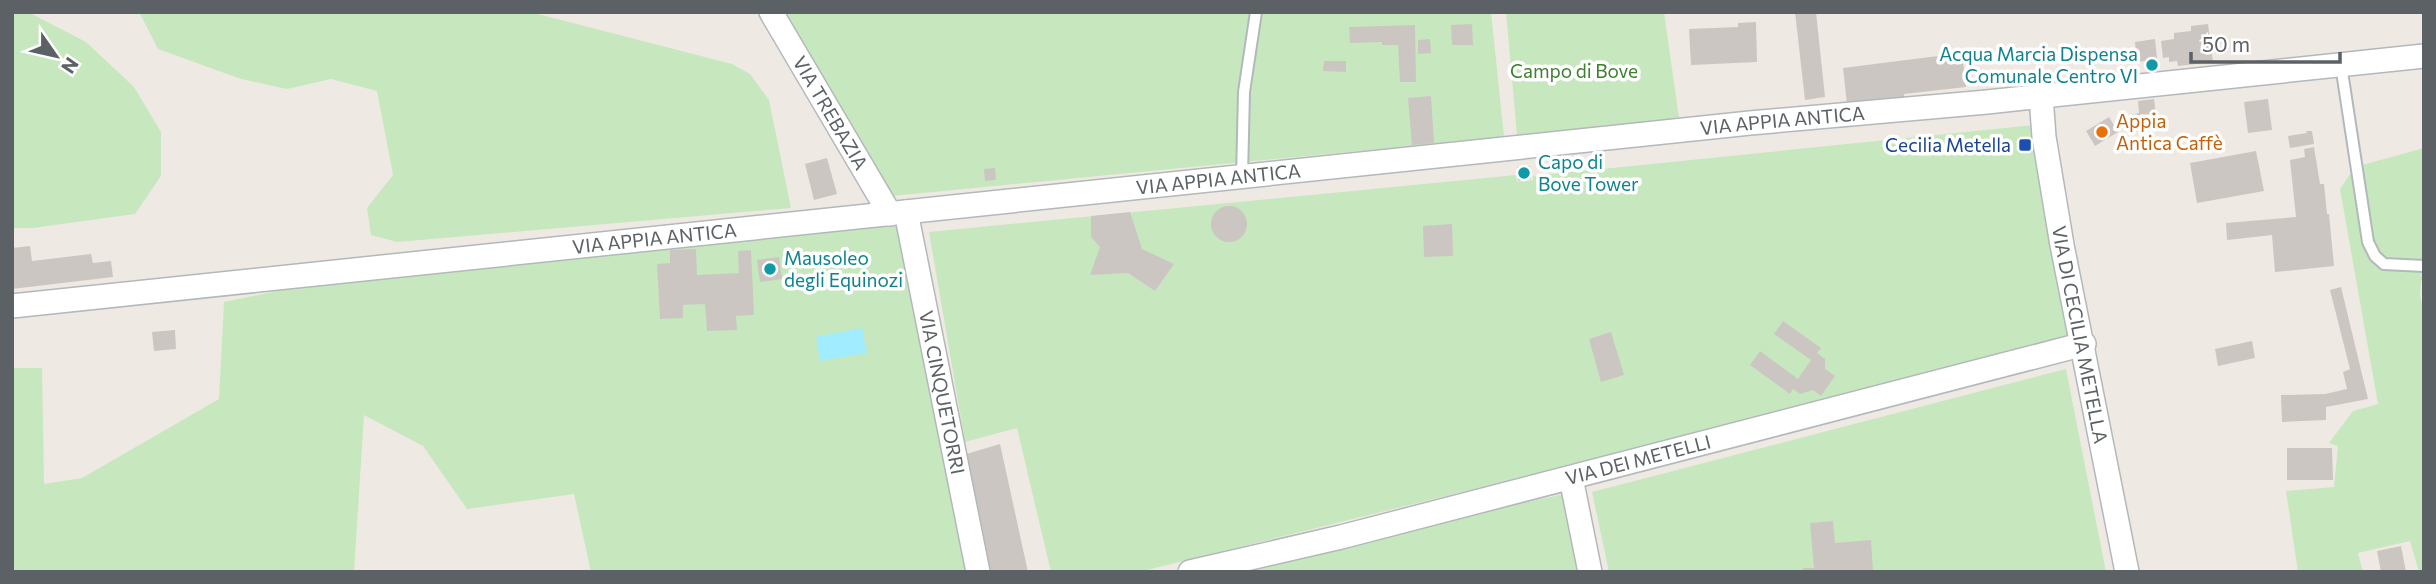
<svg xmlns="http://www.w3.org/2000/svg" width="2436" height="584" viewBox="0 0 2436 584" font-family="Commissioner,sans-serif">
  <style>
    .green { fill: #c7e8be }
    .water { fill: #a2ecff }
    .building { fill: #ccc6c2 }
    .lines { fill: none; stroke-linecap: round; stroke-linejoin: round }
    .lane-casing { stroke: #b3b8bb; stroke-width: 14 }
    .street-casing { stroke: #b3b8bb; stroke-width: 26 }
    .lane { stroke: #fff; stroke-width: 10 }
    .street { stroke: #fff; stroke-width: 23 }
    .culture-dot { fill: #0f9aa8; stroke: #fff; stroke-width: 2.5 }
    .food-dot { fill: #e8710a; stroke: #fff; stroke-width: 2.5 }
    .transit-dot { fill: #1a4fb4; stroke: #fff; stroke-width: 2.5 }
    .labels { text-anchor: middle; stroke-width: 7; stroke-linejoin: round; paint-order: stroke }
    .culture-label { font-size: 19px; fill: #0d838f; stroke: #fff; text-anchor: start }
    .park-label { font-size: 19px; fill: #3e802f; stroke: #fff }
    .street-label { font-size: 19px; fill: #5b6164; stroke: #fff }
    .food-label { font-size: 19px; fill: #c56008; stroke: #fff; text-anchor: start }
    .transit-label { font-size: 19px; fill: #164399; stroke: #fff; text-anchor: end }
  </style>
  <rect width="100%" height="100%" fill="#efe9e3"/>
  <g class="green">
    <path d="M12,12h16l58,30 48,45 27,45v44l-26,38 -102,14h-21z"/>
    <path d="M139,12h391l202,52 18,10 19,26 22,108 -394,34 -26,-7 -4,-27 26,-33 -16,-84 -46,-12 -44,10 -46,-10 -83,-30z"/>
    <path d="M779,12h712l13,125 -612,59z"/>
    <path d="M1506,12h158l15,106 -162,17z"/>
    <path d="M2035,125l40,215 -936,232h-88l-34,-144 -52,14 -36,-210 587,-57 1,7 16,-2v-4z"/>
    <path d="M2424,148v98l-3,31 3,-4v7l-3,1 -1,15 4,16v260h-5l-9,-31 -52,12 5,19h-65l-12,-81 48,-4 4,-41 -9,-3 24,-32 25,-7 -38,-215 15,-22z"/>
    <path d="M900,223l68,349h-377l-17,-78 -107,15 -44,-63 -59,-31 -10,157h-342v-204h30l2,116 38,-6 137,-79 5,-97 82,-17z"/>
    <path d="M2066,369l40,203h-497l-17,-80z"/>
    <path d="M1564,494l16,78h-365z"/>
  </g>
  <path class="water" d="M862,328l5,25 -47,8 -4,-24z"/>
  <g class="building">
    <path d="M1795,12h21l9,85 -20,3z"/>
    <path d="M1756,22l1,40 -66,3 -2,-36 49,-2v-4z"/>
    <path d="M1472,24l1,21h-21l-1,-20z"/>
    <path d="M2208,24l5,38 -35,4 -1,-5 -8,1v-5l-6,1 -2,-17 13,-2v-6l17,-2v-5z"/>
    <path d="M1415,25l1,57h-16l-2,-37h-16v-3l-32,1 -1,-16z"/>
    <path d="M1430,39l1,14 -13,1v-14z"/>
    <path d="M2155,39l3,29 -11,1 -1,-8 -9,1 -2,-20z"/>
    <path d="M1962,53l4,34 -62,7v4l-57,6 -4,-36z"/>
    <path d="M1324,61h22v11l-23,-1z"/>
    <path d="M1431,96l3,47 -22,2 -4,-47z"/>
    <path d="M2154,99l4,30 -27,3 -2,-17 10,-2 -1,-12z"/>
    <path d="M2268,99l4,31 -24,3 -4,-31z"/>
    <path d="M2109,117l9,15 -23,14 -9,-15z"/>
    <path d="M2306,131h6l2,13 -24,4 -2,-12 19,-3z"/>
    <path d="M2314,147l6,37h4l3,30h2l5,52 -59,6 -3,-37 -45,5 -1,-17 70,-6 -6,-57 15,-3 -1,-8z"/>
    <path d="M2256,151l8,40 -67,12 -7,-40z"/>
    <path d="M827,158l10,36 -23,6 -9,-36z"/>
    <path d="M1530,166l1,13 -13,2 -1,-14z"/>
    <path d="M995,168l1,12 -11,1 -1,-12z"/>
    <circle cx="1229" cy="224" r="18"/>
    <path d="M1130,212l12,37 32,15 -19,27 -27,-18 -38,2 10,-28 -9,-10v-21z"/>
    <path d="M1452,224l1,32 -29,1 -1,-31z"/>
    <path d="M30,246l2,15 59,-7 2,9 18,-2 2,16 -101,12v-41z"/>
    <path d="M696,249l1,26 42,-2 -1,-22 13,-1 3,65 -18,1 1,14 -30,1 -2,-27 -22,1v13l-23,1 -3,-55 13,-1v-13z"/>
    <path d="M779,257l3,22 -22,3 -3,-22z"/>
    <path d="M2341,287l27,112 -42,8v13l-44,2 -1,-27 44,-1 22,-5 -4,-17 7,-3 -20,-79z"/>
    <path d="M1783,321l38,27 -4,5 8,6v10l10,7 -14,20 -8,-6 -13,4 -7,-5 -3,5 -40,-29 10,-14 38,28 13,-19 -37,-26z"/>
    <path d="M175,330l1,19 -22,2 -2,-19z"/>
    <path d="M1611,332l13,43 -23,7 -12,-43z"/>
    <path d="M2252,341l3,17 -37,8 -3,-17z"/>
    <path d="M1000,444l28,128h-39l-26,-117z"/>
    <path d="M2287,448h45l1,32h-46z"/>
    <path d="M1833,521l2,22 36,-3 2,32h-70v-4h11l-4,-45z"/>
    <path d="M2401,546l5,26h-25l-4,-21z"/>
  </g>
  <g class="lines">
    <g class="lane-casing">
      <g id="lane">
        <path d="M2341,65l27,177 7,14 9,8 40,2"/>
        <path d="M1242,177l2,-85 12,-80"/>
      </g>
    </g>
    <g class="street-casing">
      <g id="street">
        <path id="s1" d="M771,12l119,202"/>
        <path id="s2" d="M2041,96l3,41 18,108 65,327"/>
        <path id="s3" d="M906,212l72,360"/>
        <path id="s4" d="M12,306l1738,-183 237,-21 437,-46"/>
        <path d="M1571,478l19,94"/>
        <path id="s5" d="M1190,572l151,-35 743,-193"/>
      </g>
    </g>
    <use href="#lane" class="lane"/>
    <use href="#street" class="street"/>
  </g>
  <g class="culture-dot">
    <circle cx="2152" cy="65" r="7"/>
    <circle cx="1524" cy="173" r="7"/>
    <circle cx="770" cy="269" r="7"/>
  </g>
  <circle class="food-dot" cx="2102" cy="132" r="7"/>
  <rect class="transit-dot" x="2018" y="138" width="14" height="14" rx="3.5"/>
  <g class="labels">
    <g class="culture-label">
      <text x="2138" y="61" text-anchor="end">Acqua Marcia Dispensa<tspan x="2138" dy="22">Comunale Centro VI</tspan></text>
      <text x="1538" y="169">Capo di<tspan x="1538" dy="22">Bove Tower</tspan></text>
      <text x="784" y="265">Mausoleo<tspan x="784" dy="22">degli Equinozi</tspan></text>
    </g>
    <g class="park-label">
      <text x="1574" y="78">Campo di Bove</text>
    </g>
    <g class="street-label">
      <text dy="7" stroke="none"><textPath href="#s1" startOffset="117">VIA TREBAZIA</textPath></text>
      <text dy="7" stroke="none"><textPath href="#s4" startOffset="1780">VIA APPIA ANTICA</textPath></text>
      <text dy="7" stroke="none"><textPath href="#s4" startOffset="1213">VIA APPIA ANTICA</textPath></text>
      <text dy="7" stroke="none"><textPath href="#s4" startOffset="646">VIA APPIA ANTICA</textPath></text>
      <text dy="7" stroke="none"><textPath href="#s2" startOffset="242">VIA DI CECILIA METELLA</textPath></text>
      <text dy="7" stroke="none"><textPath href="#s3" startOffset="184">VIA CINQUETORRI</textPath></text>
      <text dy="7" stroke="none"><textPath href="#s5" startOffset="462">VIA DEI METELLI</textPath></text>
    </g>
    <g class="food-label">
      <text x="2116" y="128">Appia<tspan x="2116" dy="22">Antica Caffè</tspan></text>
    </g>
    <g class="transit-label">
      <text x="2011" y="152">Cecilia Metella</text>
    </g>
  </g>
  <rect width="2436" height="584" fill="none" stroke="#5b6164" stroke-width="28"/>
  <g transform="translate(56 56) rotate(124)" stroke="#ffffff" stroke-width="5" paint-order="stroke">
  <path d="M0-5L12 26L0 18L-12 26Z" fill="#5b6164"/>
  <text y="-10" font-size="19" font-weight="bold" text-anchor="middle" fill="#5b6164">N</text>
  </g>
  <path d="M2191 52v10h149v-10" fill="none" stroke="#5b6164" stroke-width="3.5"/>
  <text x="2202" y="52" font-size="21" fill="#5b6164" stroke="#ffffff" stroke-width="5" paint-order="stroke">50 m</text>
</svg>
